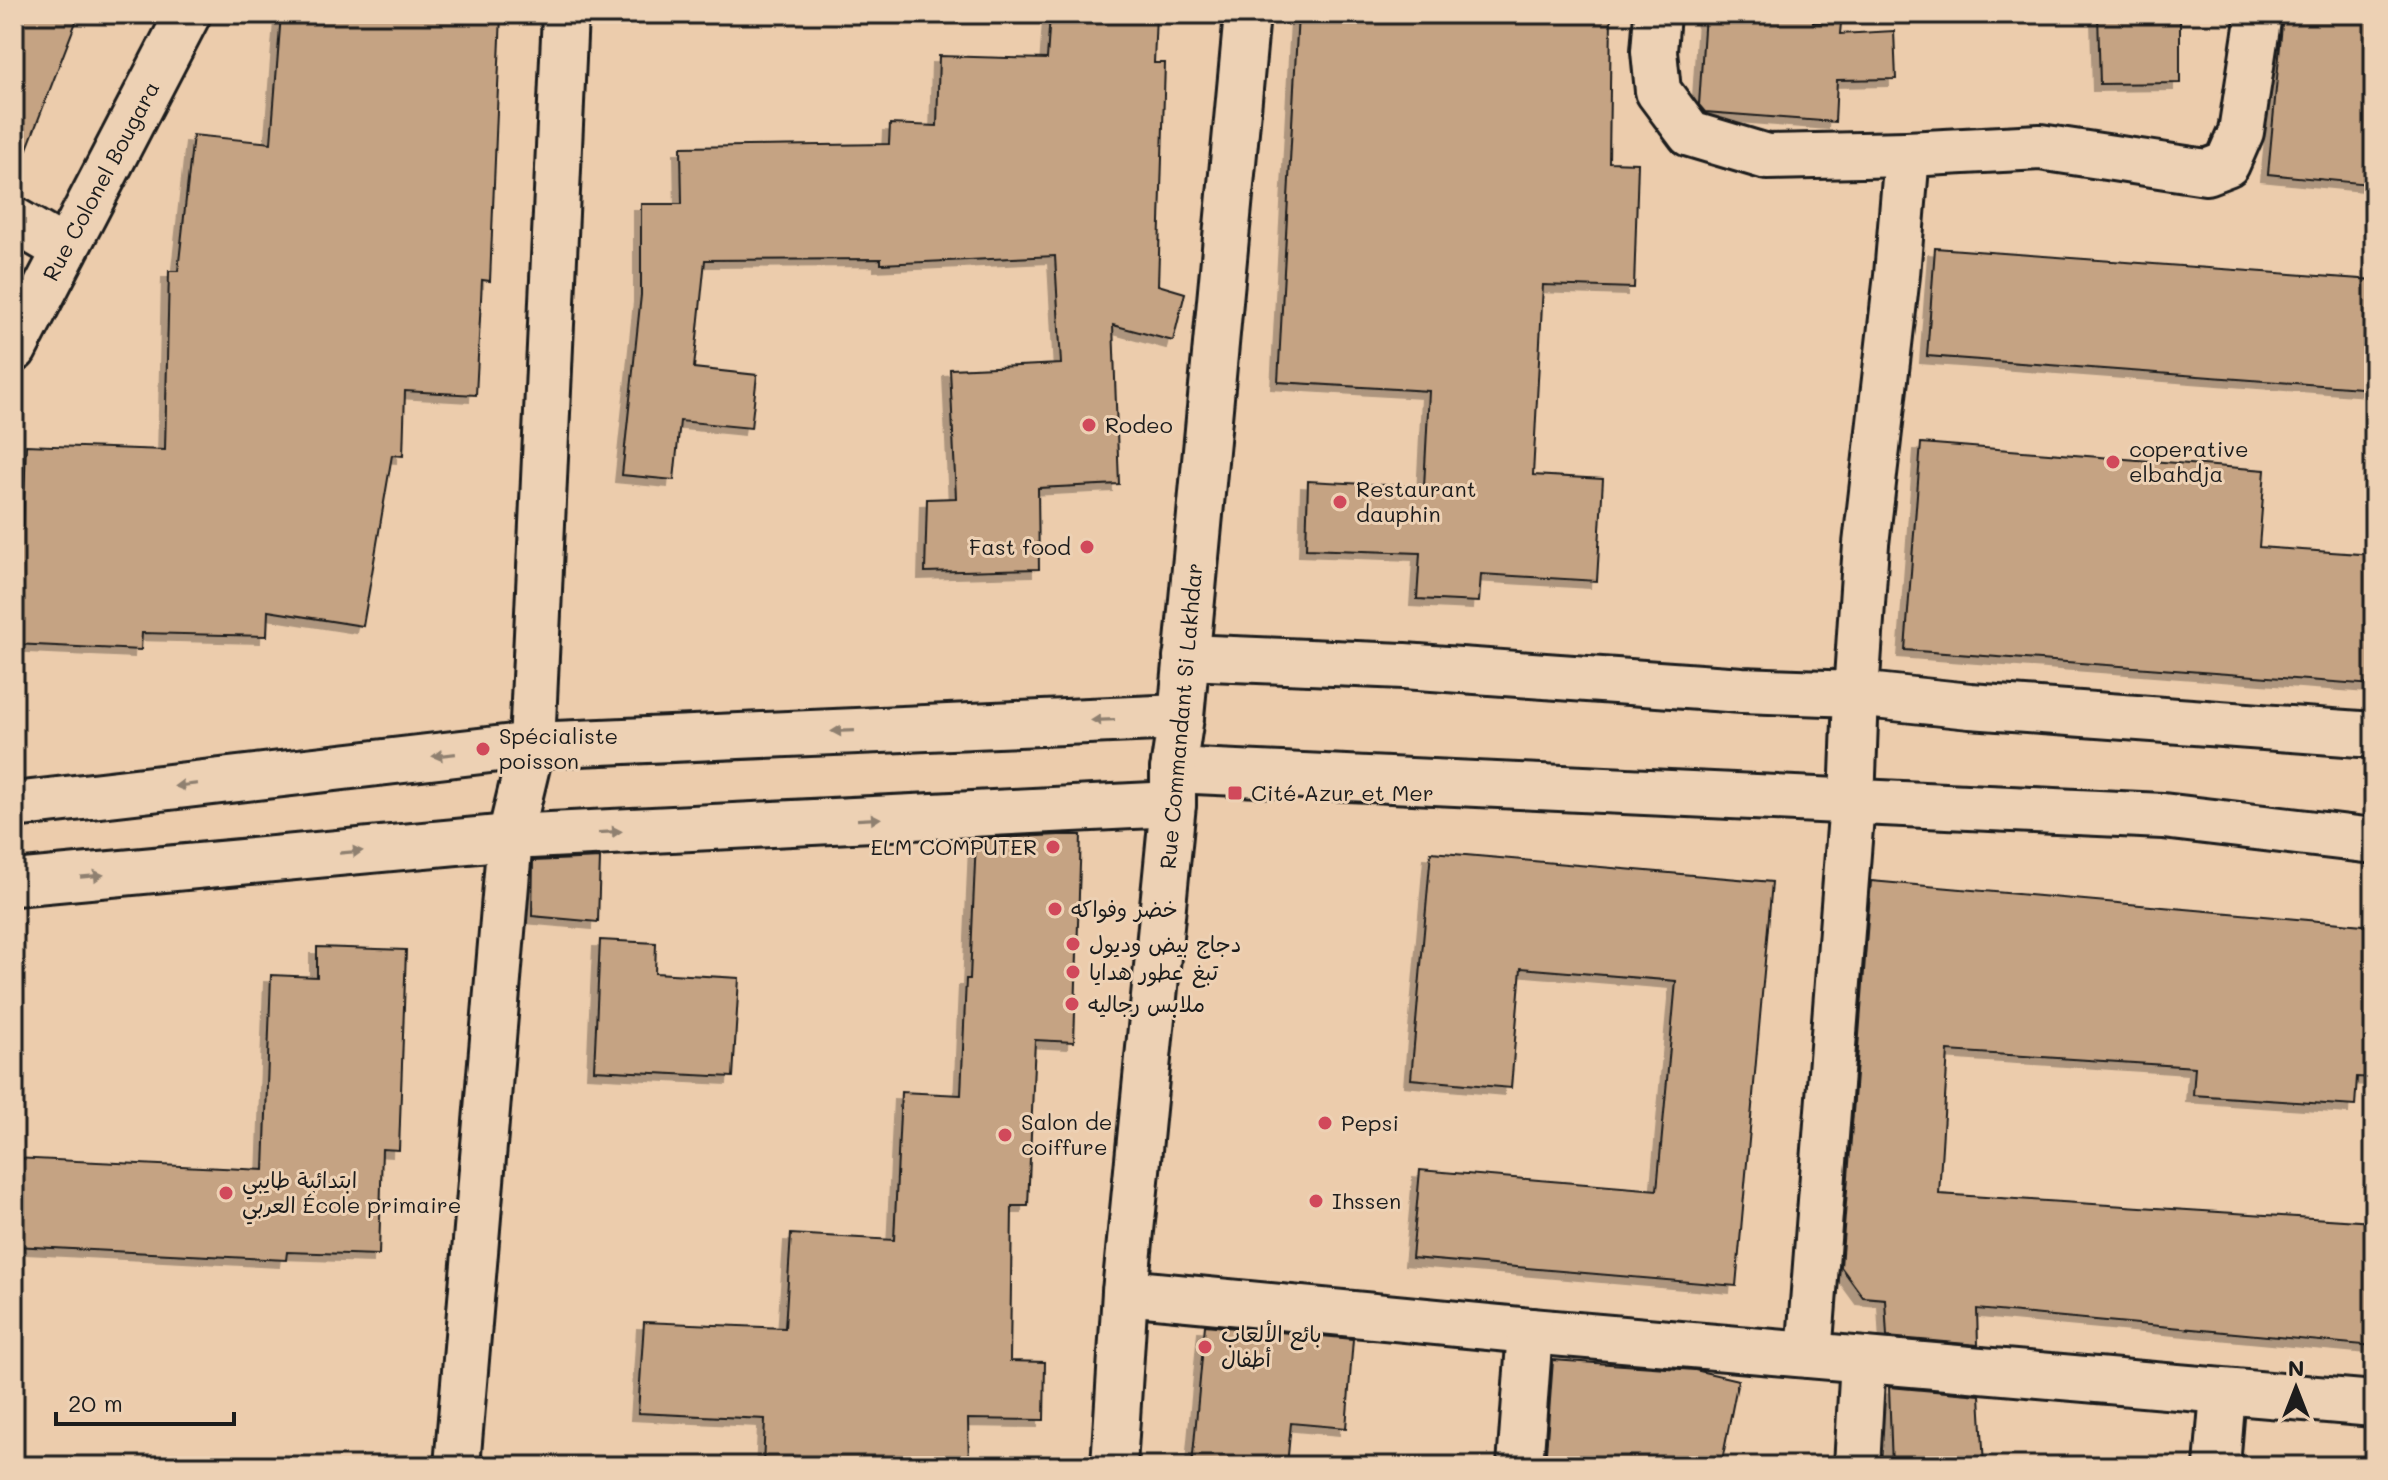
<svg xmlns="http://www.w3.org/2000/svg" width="2388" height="1480" viewBox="0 0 2388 1480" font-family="Mali,'Playpen Sans Arabic',sans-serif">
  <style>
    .building { fill: #c5a383; stroke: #1c1c1c; stroke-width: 2; filter: url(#shadow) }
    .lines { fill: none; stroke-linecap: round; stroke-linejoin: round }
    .street-casing { stroke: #1c1c1c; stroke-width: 50 }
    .secondary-casing { stroke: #1c1c1c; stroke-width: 50 }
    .street { stroke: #edd1b4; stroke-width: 44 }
    .secondary { stroke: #edd1b4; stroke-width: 44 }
    .oneway { fill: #8f8070 }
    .poi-dot { fill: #d1495b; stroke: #edd1b4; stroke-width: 3 }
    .labels { text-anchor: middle; stroke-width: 6; stroke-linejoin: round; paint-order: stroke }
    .street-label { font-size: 22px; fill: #1c1c1c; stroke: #edd1b4 }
    .poi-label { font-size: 22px; fill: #1c1c1c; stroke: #edd1b4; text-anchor: start }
  </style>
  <defs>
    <filter id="shadow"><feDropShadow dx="-7" dy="7" stdDeviation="0" flood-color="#0004"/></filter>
  </defs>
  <rect width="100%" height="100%" fill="#ecccac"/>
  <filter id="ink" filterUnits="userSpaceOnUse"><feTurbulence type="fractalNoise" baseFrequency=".0125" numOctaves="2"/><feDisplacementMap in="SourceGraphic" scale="16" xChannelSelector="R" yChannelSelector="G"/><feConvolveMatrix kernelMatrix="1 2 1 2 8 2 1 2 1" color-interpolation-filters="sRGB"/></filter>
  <g filter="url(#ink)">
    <g class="building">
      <path d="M14,14h65l-61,158 -4,-1z"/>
      <path d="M281,14h220l-11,267 -8,-1 -6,115 -71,-4 -2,65 -11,-1 -29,171 -95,-15 -1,25 -125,-3 -1,17 -127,-6v-119l9,1 3,-81 139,5 4,-179h9l15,-136 78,8z"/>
      <path d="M1050,14h106l-2,49h11l-7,222 27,8 -12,48 -60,-16 6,159 -81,4 1,81 -114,3 2,-73 29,-1 -6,-129 111,-5 -6,-108 -174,8v-5l-176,1 -11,108 63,7 -6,53 -71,-7 -6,59 -52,-5 19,-180v-91h41l-1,-57 208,-3 1,-20 47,2 2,-70 108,3z"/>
      <path d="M1298,14h313l-2,148 29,1 -4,125 -91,-3 -10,190 70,4 -6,102 -116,-7 -2,28 -62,-3 3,-46 -114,-4 2,-68 116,6 5,-96 -151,-9z"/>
      <path d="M1705,14h109l-1,8 28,1 -1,11 54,-3 2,48 -59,1 -2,42 -130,-10 -6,-7z"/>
      <path d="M2098,14h82v69l-80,1z"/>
      <path d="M2283,14h91v117l-5,53 -101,-10z"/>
      <path d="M1935,248l439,32v109l-447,-33z"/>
      <path d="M1921,443l344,27 -6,77 115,8v130l-469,-35z"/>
      <path d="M1059,835h22l-7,207 -39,-2 -7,166h-16l-2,155 35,1 -1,58 -76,-1 1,47h-206l2,-47 -127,-6 6,-91 141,6 6,-94 103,6 7,-148 60,3 5,-116h4l6,-140z"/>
      <path d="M1431,852l341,30 -36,404 -324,-28 8,-88 237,20 19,-209 -155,-13 -10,120 -100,-9z"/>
      <path d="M600,858l-2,64 -66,-6 1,-55z"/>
      <path d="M1871,881l503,45v152l-17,-1 -2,29 -162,-11 2,-28 -247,-16 -9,143 435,28v124l-397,-37 1,36 -91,-8 -2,-38 -22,-2 -22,-30z"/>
      <path d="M600,940l56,3 -1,30 84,5 -6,99 -139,-7z"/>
      <path d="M317,947l89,3 -7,200 -17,-1 -3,106 -92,-3 -1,8 -272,-14v-88l250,12 7,-195 46,2z"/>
      <path d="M1205,1325l148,14 -7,89 -55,-5 -4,43h-95z"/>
      <path d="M1553,1360l142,10 43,10 -17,86h-176z"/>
      <path d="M1889,1387l91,8 4,71h-92z"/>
    </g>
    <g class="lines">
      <g class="street-casing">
        <g id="street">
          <path d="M1657,14l-3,37 4,40 32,43 77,23 140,-3"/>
          <path d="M14,220l51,30"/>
          <path d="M14,349l174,-335"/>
          <path d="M1186,657l218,9 338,24 114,4 10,-150 31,-269 10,-121 133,-7 166,25 21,-8 14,-32 18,-118"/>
          <path d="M1173,770l990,46 211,25"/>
          <path d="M1125,1292l405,39 844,73"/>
          <path d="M1809,1355l43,-553 4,-108 114,12 404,29"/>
          <path d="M457,1466l53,-629 22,-92 33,-731"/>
          <path d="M1520,1466l10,-135"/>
          <path d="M1857,1466l6,-106"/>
          <path d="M2217,1466l6,-73"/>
        </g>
      </g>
      <g class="secondary-casing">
        <g id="secondary">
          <path d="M14,805l518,-60 649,-28"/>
          <path d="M14,883l496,-46 663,-33"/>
          <path d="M1114,1466l11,-174 48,-488v-34l8,-53 66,-703"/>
        </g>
      </g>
      <use href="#street" class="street"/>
      <use href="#secondary" class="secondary"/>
    </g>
    <defs><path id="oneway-solid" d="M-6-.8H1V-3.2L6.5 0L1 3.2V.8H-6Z" transform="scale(2)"/></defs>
    <g class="oneway">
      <use href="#oneway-solid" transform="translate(1103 720) rotate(178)"/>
      <use href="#oneway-solid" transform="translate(843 731) rotate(178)"/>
      <use href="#oneway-solid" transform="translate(444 755) rotate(173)"/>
      <use href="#oneway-solid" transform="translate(186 785) rotate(173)"/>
      <use href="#oneway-solid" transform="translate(869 819) rotate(-3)"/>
      <use href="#oneway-solid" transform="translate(610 832) rotate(-3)"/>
      <use href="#oneway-solid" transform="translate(351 852) rotate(-5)"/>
      <use href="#oneway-solid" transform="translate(92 876) rotate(-5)"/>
    </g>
  </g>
  <g class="poi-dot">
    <circle cx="1089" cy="425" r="8"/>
    <circle cx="2113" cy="462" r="8"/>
    <circle cx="1340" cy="502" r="8"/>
    <circle cx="1087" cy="547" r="8"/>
    <circle cx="483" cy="749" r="8"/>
    <rect x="1227" y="785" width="16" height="16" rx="4"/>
    <circle cx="1053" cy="847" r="8"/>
    <circle cx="1055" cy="909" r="8"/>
    <circle cx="1073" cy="944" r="8"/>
    <circle cx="1073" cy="972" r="8"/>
    <circle cx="1072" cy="1004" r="8"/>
    <circle cx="1325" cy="1123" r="8"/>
    <circle cx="1005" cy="1135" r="8"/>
    <circle cx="226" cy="1193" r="8"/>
    <circle cx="1316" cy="1201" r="8"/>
    <circle cx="1205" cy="1347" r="8"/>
  </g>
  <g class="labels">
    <g class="street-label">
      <text transform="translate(101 181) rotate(-62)" y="8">Rue Colonel Bougara</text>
      <text transform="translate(1181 716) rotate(-85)" y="8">Rue Commandant Si Lakhdar</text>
    </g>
    <g class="poi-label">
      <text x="1105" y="433">Rodeo</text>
      <text x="2129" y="457">coperative<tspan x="2129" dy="25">elbahdja</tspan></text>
      <text x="1356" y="497">Restaurant<tspan x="1356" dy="25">dauphin</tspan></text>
      <text x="1071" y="555" text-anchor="end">Fast food</text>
      <text x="499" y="744">Spécialiste<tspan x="499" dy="25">poisson</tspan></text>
      <text x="1251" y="801">Cité Azur et Mer</text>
      <text x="1037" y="855" text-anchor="end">ELM COMPUTER</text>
      <text x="1071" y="917">خضر وفواكه</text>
      <text x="1089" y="952">دجاج بيض وديول</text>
      <text x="1089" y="980">تبغ عطور هدايا</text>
      <text x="1088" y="1012">ملابس رجاليه</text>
      <text x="1021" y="1130">Salon de<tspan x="1021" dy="25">coiffure</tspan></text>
      <text x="1341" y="1131">Pepsi</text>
      <text x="242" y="1188">ابتدائية طايبي<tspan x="242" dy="25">العربي École primaire</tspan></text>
      <text x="1332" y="1209">Ihssen</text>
      <text x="1221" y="1342">بائع الألعاب<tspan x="1221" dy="25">أطفال</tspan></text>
    </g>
  </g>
  <rect width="2388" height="1480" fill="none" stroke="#edd1b4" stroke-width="48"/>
  <rect x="24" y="24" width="2340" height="1432" fill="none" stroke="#1c1c1c" stroke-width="3" filter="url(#ink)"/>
  <g transform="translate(2296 1388)" stroke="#edd1b4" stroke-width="6" paint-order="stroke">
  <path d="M0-6L14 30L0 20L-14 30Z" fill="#1c1c1c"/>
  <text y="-12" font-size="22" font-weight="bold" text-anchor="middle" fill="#1c1c1c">N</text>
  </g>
  <path d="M56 1412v12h178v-12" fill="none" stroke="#1c1c1c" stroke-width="4"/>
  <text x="68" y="1412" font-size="24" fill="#1c1c1c" stroke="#edd1b4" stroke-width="6" paint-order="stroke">20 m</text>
</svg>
